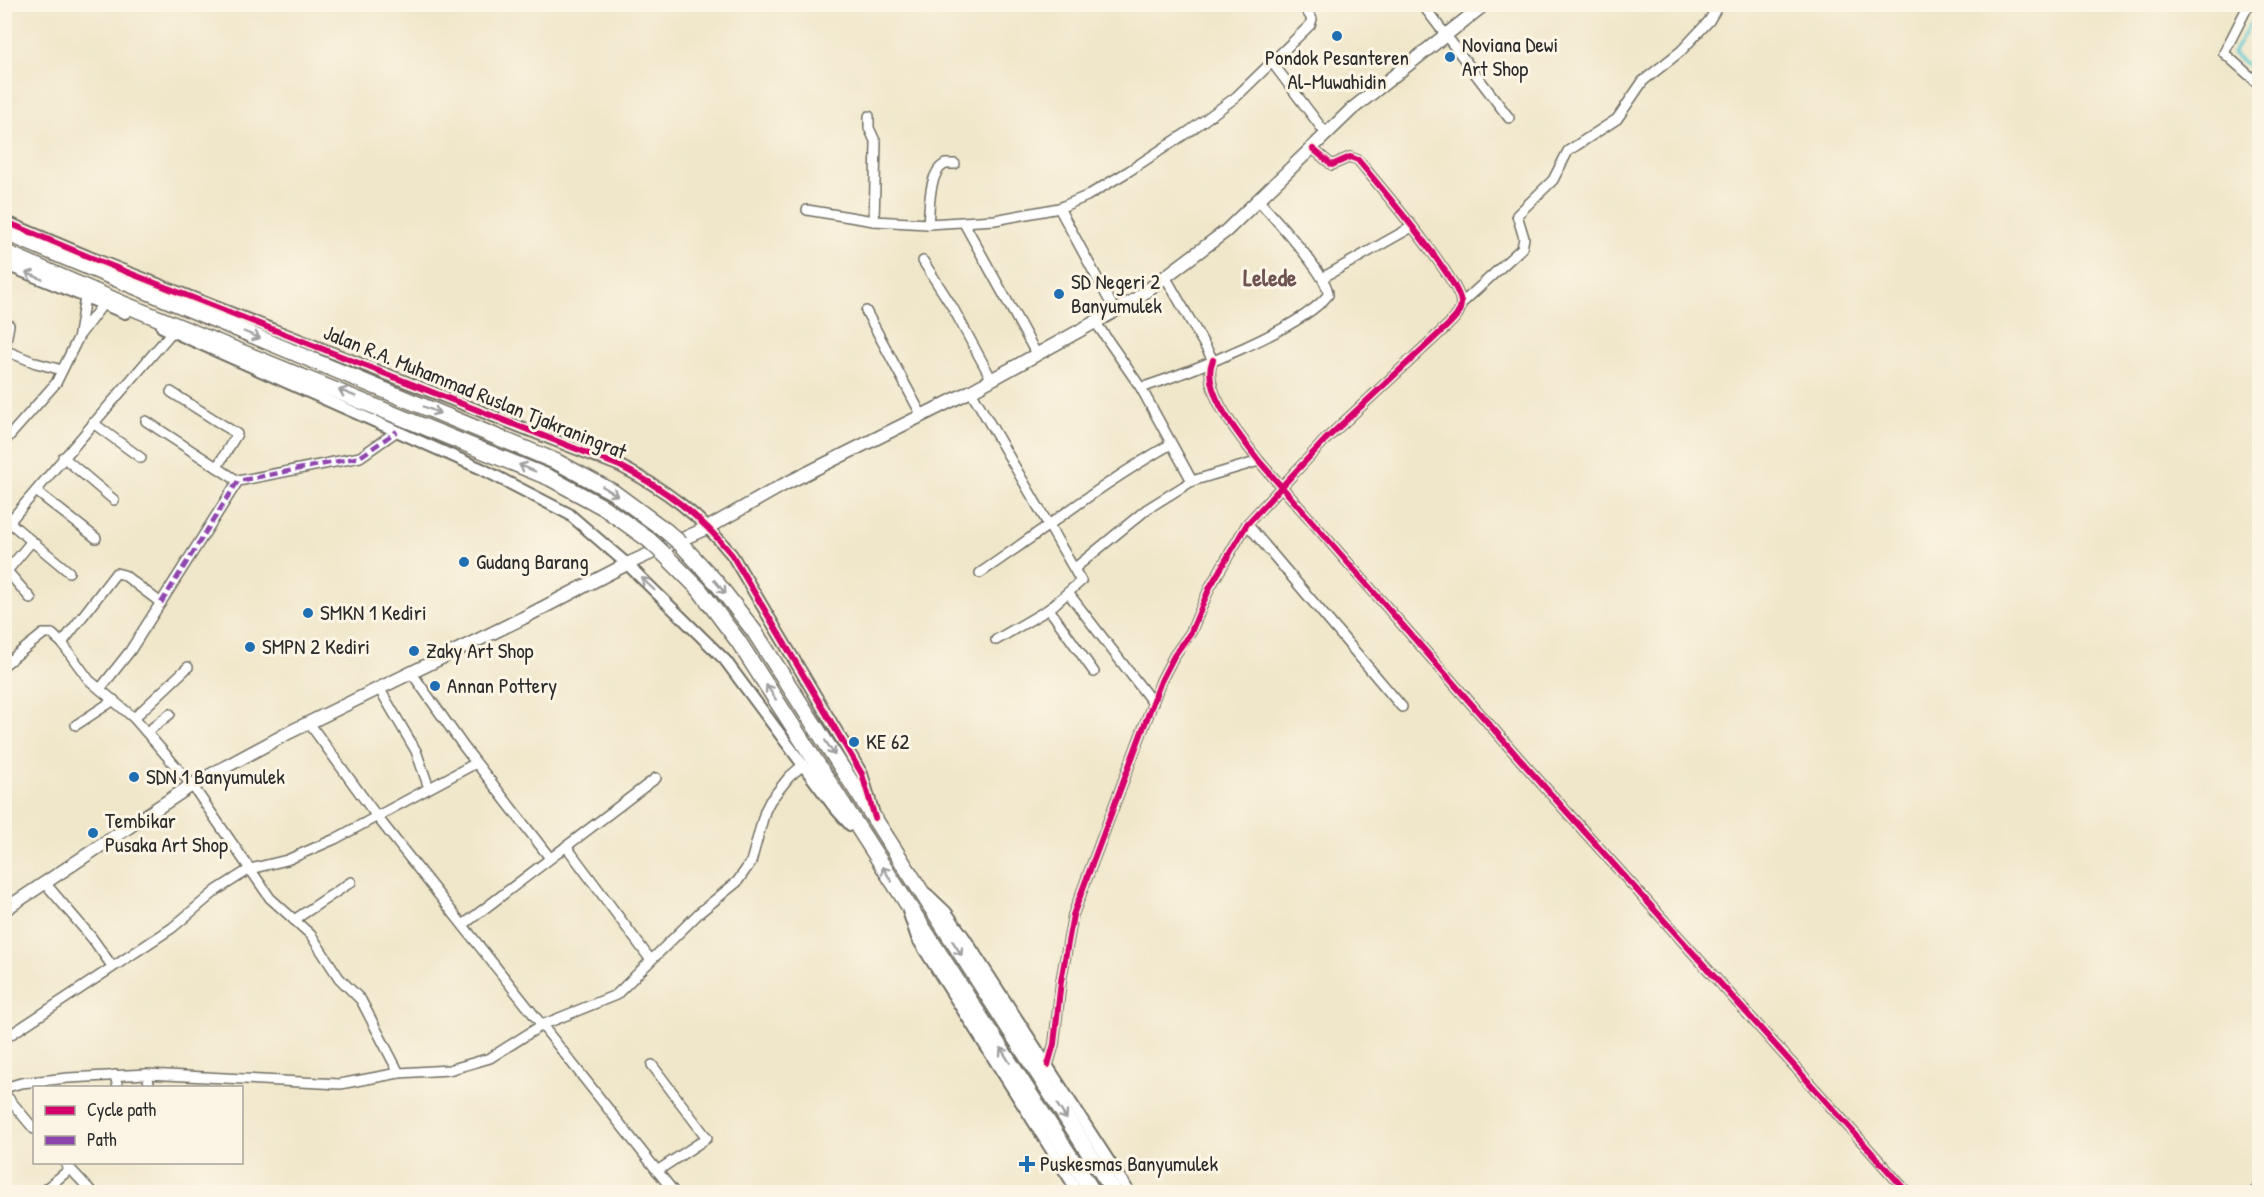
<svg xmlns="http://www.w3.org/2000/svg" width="2264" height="1197" viewBox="0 0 2264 1197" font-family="'Patrick Hand',sans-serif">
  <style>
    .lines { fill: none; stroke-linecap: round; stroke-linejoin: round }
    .stream { stroke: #5cc9d2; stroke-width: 3 }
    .minor-casing { stroke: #706d63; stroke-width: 12 }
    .tertiary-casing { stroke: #706d63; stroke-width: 14 }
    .secondary-casing { stroke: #706d63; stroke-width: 15 }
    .trunk-casing { stroke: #706d63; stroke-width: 18 }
    .minor { stroke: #fff; stroke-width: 9 }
    .tertiary { stroke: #fff; stroke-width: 10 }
    .secondary { stroke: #fff; stroke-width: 12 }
    .trunk { stroke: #fff; stroke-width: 15 }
    .trunk-bridge-casing { stroke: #706d63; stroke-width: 18; stroke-linecap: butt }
    .trunk-bridge { stroke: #fff; stroke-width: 15 }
    .quiet { stroke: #8e44ad; stroke-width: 4.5; stroke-dasharray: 9 4.5; stroke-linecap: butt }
    .cycleway-casing { stroke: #fcf5e5; stroke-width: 10 }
    .cycleway { stroke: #d6006c; stroke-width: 6 }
    .oneway { stroke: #a0a0a0 }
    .poi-dot { fill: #1f6fb2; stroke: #fcf5e5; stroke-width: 2 }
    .labels { text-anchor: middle; stroke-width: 6; stroke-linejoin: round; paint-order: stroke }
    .poi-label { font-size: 21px; fill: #2b2b2b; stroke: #fcf5e5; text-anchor: start }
    .street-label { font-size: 21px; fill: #2b2b2b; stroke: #fcf5e5 }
    .quarter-label { font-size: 24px; font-weight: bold; fill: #6f5352; stroke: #fcf5e5 }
  </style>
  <rect width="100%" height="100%" fill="#fcf5e5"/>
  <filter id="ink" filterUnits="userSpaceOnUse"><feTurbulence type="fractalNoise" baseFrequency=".0167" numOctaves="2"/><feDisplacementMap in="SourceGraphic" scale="12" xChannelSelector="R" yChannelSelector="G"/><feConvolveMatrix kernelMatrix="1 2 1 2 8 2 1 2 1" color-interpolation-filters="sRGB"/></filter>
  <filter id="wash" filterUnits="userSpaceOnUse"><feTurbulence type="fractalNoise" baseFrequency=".008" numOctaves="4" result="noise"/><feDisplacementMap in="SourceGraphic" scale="24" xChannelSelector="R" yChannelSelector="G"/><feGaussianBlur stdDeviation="1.35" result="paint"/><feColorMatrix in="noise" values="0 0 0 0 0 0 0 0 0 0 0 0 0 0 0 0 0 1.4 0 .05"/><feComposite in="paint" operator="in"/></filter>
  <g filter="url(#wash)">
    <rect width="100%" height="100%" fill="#f0e7ca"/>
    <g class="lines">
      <path class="stream" d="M2260,7l-27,46 27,23"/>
    </g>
  </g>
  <g filter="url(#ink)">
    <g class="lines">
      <g class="minor-casing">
        <g id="minor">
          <path d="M1422,4l87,114"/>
          <path d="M2249,4l-25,49 36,32"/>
          <path d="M1271,61l56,74"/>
          <path d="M869,116v12l7,15 -2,78"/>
          <path d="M1059,208l56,103"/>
          <path d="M807,210l67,11 54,3 67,-4 64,-12 28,-12 42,-25 62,-41 45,-33 74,-72 2,-6 -10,-15"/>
          <path d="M964,223l73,132"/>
          <path d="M928,224c2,-17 0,-51 17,-60h10"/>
          <path d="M923,261l30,47 39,72"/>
          <path d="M1166,278l47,82"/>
          <path d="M1322,278l90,-51"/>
          <path d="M1461,304l61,-56 2,-10 -7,-23 36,-35 15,-29 49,-32 26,-38 38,-30 28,-30 10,-17"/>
          <path d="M866,311l56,105"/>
          <path d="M1096,323l45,65 51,93"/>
          <path d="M79,334l6,-37"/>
          <path d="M4,350l32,13 26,7"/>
          <path d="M4,352l5,-27"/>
          <path d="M1213,360c-14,29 28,77 46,101l265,303 383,428"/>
          <path d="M1141,388c45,-15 159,-58 187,-93 2,-18 -55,-78 -68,-93"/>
          <path d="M971,391l110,190 -32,28 -53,31"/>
          <path d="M171,392l66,42 -20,33"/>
          <path d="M146,421l92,60"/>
          <path d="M93,423l48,35"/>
          <path d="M4,442l52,-59 23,-47 24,-32"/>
          <path d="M63,457l51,43"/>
          <path d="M36,491l60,47"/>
          <path d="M9,522l60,50"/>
          <path d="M1247,524l155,183"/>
          <path d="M4,528l168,-196"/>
          <path d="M1075,568l72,-59 45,-28 67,-20"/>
          <path d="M980,573c64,-43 124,-91 191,-129"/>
          <path d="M1069,594l84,109"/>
          <path d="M31,599l-24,-28 25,-30"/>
          <path d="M1049,609l45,63"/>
          <path d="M62,643l54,-70 8,2 37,28"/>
          <path d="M4,665l39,-31h9l10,9 27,37 45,38 58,67 78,113 41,37 28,43 22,22 38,73"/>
          <path d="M411,672l53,75 86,111"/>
          <path d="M379,688l37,63 13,37"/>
          <path d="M100,689l30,-38 108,-170 122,-24 37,-26"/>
          <path d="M134,718l54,-51"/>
          <path d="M309,723l69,95 296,374"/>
          <path d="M76,725l38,-25"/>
          <path d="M147,732l23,-18"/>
          <path d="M566,846l84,113"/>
          <path d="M45,883l47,55 20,28"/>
          <path d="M294,920l57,-38"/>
          <path d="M463,925l193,-147"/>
          <path d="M4,1039l168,-111 45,-38 33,-21 37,-9 48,-21 141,-76"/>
          <path d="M652,1065l55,73 -50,33"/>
          <path d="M1048,1065l6,-21 7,-63 12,-66 88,-234 13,-25 17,-24 19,-45 37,-63 78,-84 122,-114c6,-6 14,-13 14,-23 0,-22 -85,-121 -103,-143l-8,-3 -18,8 -19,-16"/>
          <path d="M147,1074l3,14"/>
          <path d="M115,1075l3,13"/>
          <path d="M4,1088l17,-5 47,-5 79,-4 193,10 59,-11 50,-3 41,-12 52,-33 74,-30 83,-82 38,-31 14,-20 14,-51 5,-10 19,-24 14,-12"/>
          <path d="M4,1093l30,36"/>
          <path d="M64,1162l28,30"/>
          <path d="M42,1192l28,-23"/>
          <path d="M2254,1192l6,-6"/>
        </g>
      </g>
      <g class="tertiary-casing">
        <g id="tertiary">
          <path d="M4,221l95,40 521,205c45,23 80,49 112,89l130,219 11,37"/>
          <path d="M4,264l121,49"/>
          <path d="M162,327l320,142 87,45 58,50 98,96 109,147 16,18"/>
          <path d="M927,894l19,18 18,25 165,255"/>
          <path d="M908,911l9,27 161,254"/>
        </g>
      </g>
      <g class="secondary-casing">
        <path id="secondary" d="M4,910l188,-125 98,-53 233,-114 104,-54 82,-37 74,-42 188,-94 162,-90 93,-70 126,-122 133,-105"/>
      </g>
      <g class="trunk-casing">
        <g id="trunk">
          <path d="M4,232l553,230 56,30 53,39"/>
          <path d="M4,252l117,51 429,175 53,29 46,33"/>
          <path d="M681,544l35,38 38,49 360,561"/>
          <path d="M665,555l34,34 39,52 355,551"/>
        </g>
      </g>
      <use href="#minor" class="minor"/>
      <use href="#tertiary" class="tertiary"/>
      <use href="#secondary" class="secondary"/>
      <use href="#trunk" class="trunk"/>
      <g class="trunk-bridge-casing">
        <g id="trunk-bridge">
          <path d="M666,531l15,13"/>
          <path d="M649,540l16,15"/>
        </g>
      </g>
      <use href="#trunk-bridge" class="trunk-bridge"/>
      <path class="quiet" d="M161,603l77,-122 122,-24 37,-26"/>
      <g class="cycleway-casing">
        <g id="cycleway">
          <path d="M4,221l95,40 521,205c45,23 80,49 112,89l130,219 13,44"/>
          <path d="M1213,360c-14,29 28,77 46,101l265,303 383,428"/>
          <path d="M1048,1065l6,-21 7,-63 12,-66 88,-234 13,-25 17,-24 19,-45 37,-63 78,-84 122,-114c6,-6 14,-13 14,-23 0,-22 -85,-121 -103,-143l-8,-3 -18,8 -19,-16"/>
        </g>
      </g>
      <use href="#cycleway" class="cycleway"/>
    </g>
    <defs><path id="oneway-shaft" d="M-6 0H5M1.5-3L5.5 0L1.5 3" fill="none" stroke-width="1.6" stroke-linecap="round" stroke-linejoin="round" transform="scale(1.5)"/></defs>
    <g class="oneway">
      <use href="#oneway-shaft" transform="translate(34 276) rotate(-158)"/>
      <use href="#oneway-shaft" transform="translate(252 335) rotate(23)"/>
      <use href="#oneway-shaft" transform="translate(347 393) rotate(-158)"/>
      <use href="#oneway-shaft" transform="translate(432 410) rotate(23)"/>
      <use href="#oneway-shaft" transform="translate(527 468) rotate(-157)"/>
      <use href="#oneway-shaft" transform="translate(610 491) rotate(32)"/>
      <use href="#oneway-shaft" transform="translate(648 584) rotate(-136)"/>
      <use href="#oneway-shaft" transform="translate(720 587) rotate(50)"/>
      <use href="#oneway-shaft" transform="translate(771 692) rotate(-123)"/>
      <use href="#oneway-shaft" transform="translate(830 748) rotate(57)"/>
      <use href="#oneway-shaft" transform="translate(887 874) rotate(-123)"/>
      <use href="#oneway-shaft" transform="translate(957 948) rotate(57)"/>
      <use href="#oneway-shaft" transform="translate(1005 1055) rotate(-122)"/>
      <use href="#oneway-shaft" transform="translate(1062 1112) rotate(57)"/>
    </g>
  </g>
  <g class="poi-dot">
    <circle cx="1337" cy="36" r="6"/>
    <circle cx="1450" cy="57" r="6"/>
    <circle cx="1059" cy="294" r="6"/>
    <circle cx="464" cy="562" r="6"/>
    <circle cx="308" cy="613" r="6"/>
    <circle cx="250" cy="647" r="6"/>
    <circle cx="414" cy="651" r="6"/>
    <circle cx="435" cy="686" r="6"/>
    <circle cx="854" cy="742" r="6"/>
    <circle cx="134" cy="777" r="6"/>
    <circle cx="93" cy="833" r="6"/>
    <path d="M1024 1155h6v6h6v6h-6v6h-6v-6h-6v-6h6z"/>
  </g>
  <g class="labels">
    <g class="poi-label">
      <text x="1462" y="52">Noviana Dewi<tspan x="1462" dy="24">Art Shop</tspan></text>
      <text x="1337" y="65" text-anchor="middle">Pondok Pesanteren<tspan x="1337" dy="24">Al-Muwahidin</tspan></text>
      <text x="1071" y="289">SD Negeri 2<tspan x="1071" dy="24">Banyumulek</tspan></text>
      <text x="476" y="569">Gudang Barang</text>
      <text x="320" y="620">SMKN 1 Kediri</text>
      <text x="262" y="654">SMPN 2 Kediri</text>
      <text x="426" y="658">Zaky Art Shop</text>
      <text x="447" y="693">Annan Pottery</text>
      <text x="866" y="749">KE 62</text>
      <text x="146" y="784">SDN 1 Banyumulek</text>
      <text x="105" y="828">Tembikar<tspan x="105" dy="24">Pusaka Art Shop</tspan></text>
      <text x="1040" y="1171">Puskesmas Banyumulek</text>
    </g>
    <g class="street-label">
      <text transform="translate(475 392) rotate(22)" y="7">Jalan R.A. Muhammad Ruslan Tjakraningrat</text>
    </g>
    <g class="quarter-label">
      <text x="1270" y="286">Lelede</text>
    </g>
  </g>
  <rect width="2264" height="1197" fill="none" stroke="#fcf5e5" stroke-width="24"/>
  <rect x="33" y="1086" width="210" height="78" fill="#fcf5e5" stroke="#a8a49b" stroke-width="1.5"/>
  <rect x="45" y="1106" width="30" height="9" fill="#d6006c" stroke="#a8a49b" stroke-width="1.5"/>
  <text x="87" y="1116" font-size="18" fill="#2b2b2b">Cycle path</text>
  <rect x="45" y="1136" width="30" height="9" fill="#8e44ad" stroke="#a8a49b" stroke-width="1.5"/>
  <text x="87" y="1146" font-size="18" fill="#2b2b2b">Path</text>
</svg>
